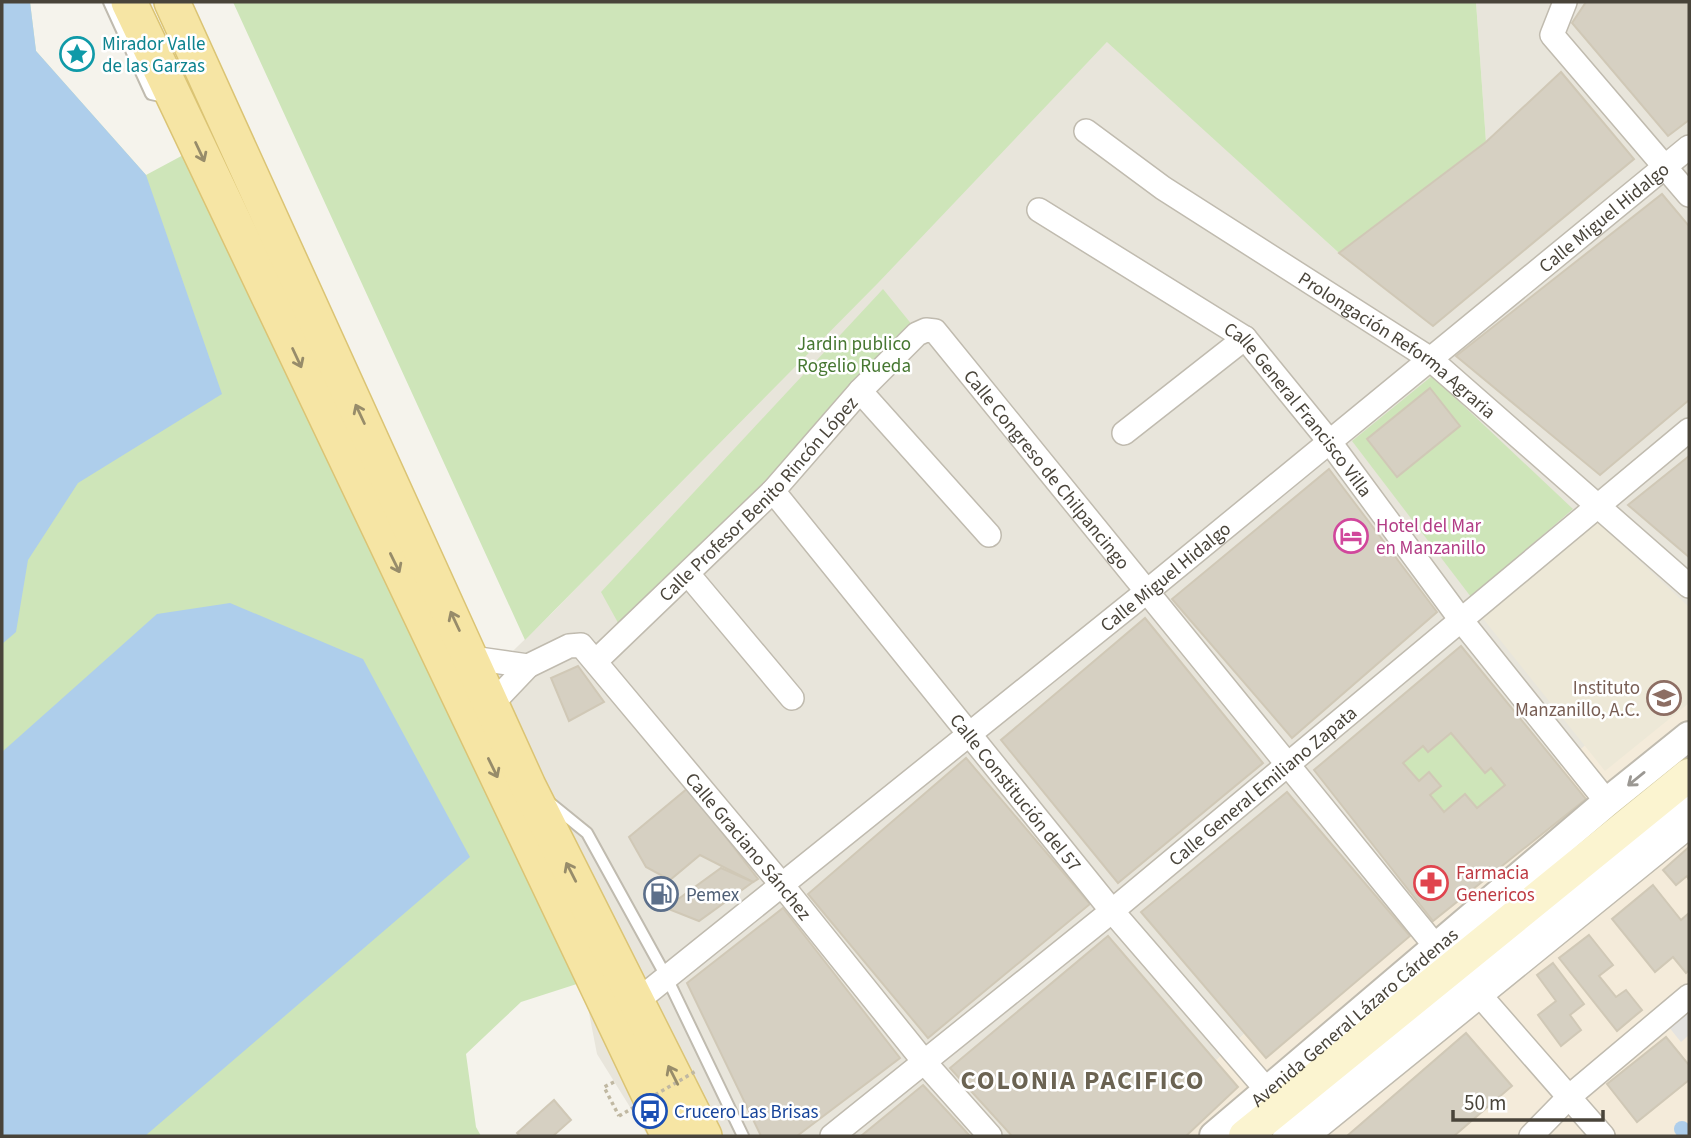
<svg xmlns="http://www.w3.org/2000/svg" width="1691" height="1138" viewBox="0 0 1691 1138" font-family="'Source Sans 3',sans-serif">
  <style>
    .residential { fill: #e8e5db }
    .commercial { fill: #f4ebda }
    .education { fill: #ede8d7 }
    .green { fill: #cee5b9 }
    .parking { fill: #e4e3e0 }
    .water { fill: #aeceeb }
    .building { fill: #d6d0c2; stroke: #d0c8b6; stroke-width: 2; fill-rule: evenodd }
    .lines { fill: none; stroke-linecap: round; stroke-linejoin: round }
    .service-casing { stroke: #c0bbaf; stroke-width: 14 }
    .pedestrian-casing { stroke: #c0bbaf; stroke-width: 19 }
    .minor-casing { stroke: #c0bbaf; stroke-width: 26 }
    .tertiary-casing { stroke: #c0bbaf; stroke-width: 32 }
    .secondary-casing { stroke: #d0c8a0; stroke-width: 35 }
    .primary-casing { stroke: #dbc474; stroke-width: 38 }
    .path { stroke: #c0b8a2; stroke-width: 3.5; stroke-dasharray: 3.5 3.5; stroke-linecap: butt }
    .service { stroke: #fff; stroke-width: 10 }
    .pedestrian { stroke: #fff; stroke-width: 16 }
    .minor { stroke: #fff; stroke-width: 23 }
    .tertiary { stroke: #fff; stroke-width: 28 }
    .secondary { stroke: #fbf4d0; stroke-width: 32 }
    .primary { stroke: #f6e5a4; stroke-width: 35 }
    .path-bridge { stroke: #c0b8a2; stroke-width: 3.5; stroke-dasharray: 3.5 3.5; stroke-linecap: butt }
    .oneway { stroke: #978c6a }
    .oneway2 { stroke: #9b9893 }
    .labels { text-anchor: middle; stroke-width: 5; stroke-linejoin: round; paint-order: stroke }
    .culture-label { font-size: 19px; fill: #0d838f; stroke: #fff; text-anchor: start }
    .street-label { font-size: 19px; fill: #49443a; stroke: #fff }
    .park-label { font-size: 19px; fill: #467731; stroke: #fff }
    .hotel-label { font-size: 19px; fill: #b23c85; stroke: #fff; text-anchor: start }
    .education-label { font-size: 19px; fill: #785e54; stroke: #fff; text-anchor: end }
    .health-label { font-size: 19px; fill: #be3a42; stroke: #fff; text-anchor: start }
    .service-label { font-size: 19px; fill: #4e5e75; stroke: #fff; text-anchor: start }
    .transit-label { font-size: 19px; fill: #164399; stroke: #fff; text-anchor: start }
    .district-label { font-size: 26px; font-weight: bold; letter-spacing: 2px; fill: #6b6352; stroke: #fff }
  </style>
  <rect width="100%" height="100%" fill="#f5f3ec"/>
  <path class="residential" d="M1476,2h213v657l-427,358 -126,119h-488l-51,-82 -14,-72 -131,-272 102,-99 554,-570 231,212 147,-111z"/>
  <path class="commercial" d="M1689,658v478h-553l126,-119z"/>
  <path class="education" d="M1595,520l94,87v96l-84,68 -124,-155z"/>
  <g class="green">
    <path d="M2,2h28l6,49 110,124 41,-22 396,829 -62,20 -55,52 10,73 5,9h-479z"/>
    <path d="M233,2h1243l10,140 -147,111 -232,-211 -229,241 -353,357z"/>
    <path d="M883,289l30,37 -291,304 -21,-38z"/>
    <path d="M1432,376l141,133 -102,88 -119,-156z"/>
    <path d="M1451,733l34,40 6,-5 14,17 -28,23 -12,-14 -21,18 -14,-17 10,-9 -11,-14 -10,9 -16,-18 20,-17 6,6z"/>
  </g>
  <path class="parking" d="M1689,1009v26l-8,7 -13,-16z"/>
  <g class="water">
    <path d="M2,2h28l6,49 110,124 76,219 -144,89 -50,77 -12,72 -14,12z"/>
    <path d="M230,603l133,56 107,198 -325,279h-143v-384l155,-138z"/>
    <circle cx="1682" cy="1129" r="8"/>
  </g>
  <g class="building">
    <path d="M1586,2h103v118l-21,16 -96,-113z"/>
    <path d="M1561,72l73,87 -201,167 -94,-73 147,-111z"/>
    <path d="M1662,194l27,32v174l-89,75 -144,-119z"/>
    <path d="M1430,388l30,38 -63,51 -30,-38z"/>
    <path d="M1689,456v101l-61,-52z"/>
    <path d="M1329,469l108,143 -145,126 -120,-139z"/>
    <path d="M1145,618l118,145 -145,120 -117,-143z"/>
    <path d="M1461,646l125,153 -153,122 -119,-151zM1451,733l34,40 6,-5 14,17 -28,23 -12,-14 -21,18 -14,-17 11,-9 -12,-14 -10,9 -16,-18 20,-17 5,6z"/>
    <path d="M578,666l26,36 -35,19 -18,-43z"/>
    <path d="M966,758l124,146 -162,134 -120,-144z"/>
    <path d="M688,788l70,91 -5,3 -53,-27 -30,25 -24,-13 -17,-30z"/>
    <path d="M1287,792l123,144 -144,122 -125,-146z"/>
    <path d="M1689,847v33l-2,-4 -11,9 -13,-15z"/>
    <path d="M721,868l32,14 -54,39 -33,-13z"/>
    <path d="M1653,885l28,35 8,-7v57l-3,3 -13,-16 -18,15 -43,-53z"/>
    <path d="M783,908l117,150 -103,78h-36l-74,-153z"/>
    <path d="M1589,935l24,30 -14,11 17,21 10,-7 16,20 -25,21 -58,-73z"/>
    <path d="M1108,936l130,151 -52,49h-174l-62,-68z"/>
    <path d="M1553,963l31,41 -14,11 11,15 -20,16 -23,-31 18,-14 -19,-26z"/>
    <path d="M1466,1033l46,53 -58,50h-107z"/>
    <path d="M1666,1037l23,28v15l-52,42 -30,-38z"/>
    <path d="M923,1085l47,51h-109z"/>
    <path d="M554,1100l17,20 -18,16h-33l-3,-3z"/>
  </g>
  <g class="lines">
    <g class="service-casing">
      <g id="service">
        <path d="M109,2l42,92 14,3"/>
        <path d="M550,803l37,30 80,145 76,158"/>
      </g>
    </g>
    <g class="pedestrian-casing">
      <path id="pedestrian" d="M1313,1136l376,-305"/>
    </g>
    <g class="minor-casing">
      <g id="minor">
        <path d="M1565,2l-13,33 137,160"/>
        <path id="s1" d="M1086,131l77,57 266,170 260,228"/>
        <path id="s2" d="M1039,210l206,128 84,103 132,179 146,182"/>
        <path d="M860,391l129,144"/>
        <path d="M1124,433l121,-95"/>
        <path id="s3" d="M773,491l339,420 154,178"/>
        <path d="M688,574l104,124"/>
        <path id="s4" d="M472,658l56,8 41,-20 12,-1 201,240 144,179 64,72"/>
        <path id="s5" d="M597,660l176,-169 87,-100 57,-57 9,-4 9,1 502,617"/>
        <path d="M491,705l37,-39"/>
        <path d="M1471,985l132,151"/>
        <path id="s6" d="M636,1002l509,-409 544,-446"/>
        <path id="s7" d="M832,1136l280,-225 577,-481"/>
        <path d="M1531,1136l39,-40 119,-100"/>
      </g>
    </g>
    <g class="tertiary-casing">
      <g id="tertiary">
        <path id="s8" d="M1214,1136l393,-334 82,-66"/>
        <path d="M1287,1136l402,-326"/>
      </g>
    </g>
    <g class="secondary-casing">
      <path id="secondary" d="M1245,1136l444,-361"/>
    </g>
    <g class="primary-casing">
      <g id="primary">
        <path d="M129,2l540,1134"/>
        <path d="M172,2l356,784 176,350"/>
      </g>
    </g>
    <path class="path" d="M614,1082l-10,5 15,29"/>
    <use href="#service" class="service"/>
    <use href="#pedestrian" class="pedestrian"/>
    <use href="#minor" class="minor"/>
    <use href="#tertiary" class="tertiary"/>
    <use href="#secondary" class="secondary"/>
    <use href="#primary" class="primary"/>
    <path class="path-bridge" d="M619,1116l77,-45"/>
  </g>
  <defs><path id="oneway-shaft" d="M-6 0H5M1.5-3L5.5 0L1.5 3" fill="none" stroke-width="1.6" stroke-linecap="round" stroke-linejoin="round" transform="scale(1.75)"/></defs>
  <g class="oneway">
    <use href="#oneway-shaft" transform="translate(200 152) rotate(65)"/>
    <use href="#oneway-shaft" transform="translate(297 358) rotate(65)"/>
    <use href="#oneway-shaft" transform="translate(360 414) rotate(-115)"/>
    <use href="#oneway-shaft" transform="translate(395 563) rotate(64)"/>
    <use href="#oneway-shaft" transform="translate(455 621) rotate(-115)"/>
    <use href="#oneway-shaft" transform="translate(493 768) rotate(64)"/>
    <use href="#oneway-shaft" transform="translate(571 872) rotate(-117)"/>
    <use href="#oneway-shaft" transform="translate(673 1075) rotate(-117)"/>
  </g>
  <use class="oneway2" href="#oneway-shaft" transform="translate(1636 779) rotate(141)"/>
  <defs>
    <g id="sight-ring" transform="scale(1.75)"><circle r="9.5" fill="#fff" stroke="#0f9aa8" stroke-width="1.5"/><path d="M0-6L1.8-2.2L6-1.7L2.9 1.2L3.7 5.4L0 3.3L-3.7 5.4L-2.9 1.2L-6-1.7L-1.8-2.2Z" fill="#0f9aa8"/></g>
    <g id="hotel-ring" transform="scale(1.75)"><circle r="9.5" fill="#fff" stroke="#d1479c" stroke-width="1.5"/><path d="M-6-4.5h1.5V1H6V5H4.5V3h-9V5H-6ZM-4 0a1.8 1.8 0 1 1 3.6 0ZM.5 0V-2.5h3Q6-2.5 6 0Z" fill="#d1479c"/></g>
    <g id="university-ring" transform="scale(1.75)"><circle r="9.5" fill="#fff" stroke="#8d6e63" stroke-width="1.5"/><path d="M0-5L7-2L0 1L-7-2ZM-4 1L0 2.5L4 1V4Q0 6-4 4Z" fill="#8d6e63"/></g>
    <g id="pharmacy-ring" transform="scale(1.75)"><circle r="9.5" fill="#fff" stroke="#e0444e" stroke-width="1.5"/><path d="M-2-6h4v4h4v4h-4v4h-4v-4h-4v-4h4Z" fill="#e0444e"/></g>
    <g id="fuel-ring" transform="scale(1.75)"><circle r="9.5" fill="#fff" stroke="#5c6f8a" stroke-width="1.5"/><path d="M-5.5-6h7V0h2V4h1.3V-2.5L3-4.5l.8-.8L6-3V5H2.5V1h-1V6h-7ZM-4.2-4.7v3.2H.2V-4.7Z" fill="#5c6f8a"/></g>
    <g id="bus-ring" transform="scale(1.75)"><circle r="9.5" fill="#fff" stroke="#1a4fb4" stroke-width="1.5"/><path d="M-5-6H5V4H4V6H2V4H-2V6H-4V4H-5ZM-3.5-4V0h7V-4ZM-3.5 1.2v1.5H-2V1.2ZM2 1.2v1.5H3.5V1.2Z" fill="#1a4fb4"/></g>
  </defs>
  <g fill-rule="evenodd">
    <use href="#sight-ring" x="77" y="54"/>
    <use href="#hotel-ring" x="1351" y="536"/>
    <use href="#university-ring" x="1664" y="698"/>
    <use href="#pharmacy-ring" x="1431" y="883"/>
    <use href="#fuel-ring" x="661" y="894"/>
    <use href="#bus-ring" x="650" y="1111"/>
  </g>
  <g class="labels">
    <g class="culture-label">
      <text x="102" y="50">Mirador Valle<tspan x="102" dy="22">de las Garzas</tspan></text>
    </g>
    <g class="street-label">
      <text dy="7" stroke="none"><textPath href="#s6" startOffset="1246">Calle Miguel Hidalgo</textPath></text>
      <text dy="7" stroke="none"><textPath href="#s1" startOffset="378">Prolongación Reforma Agraria</textPath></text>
      <text dy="7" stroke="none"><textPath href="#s2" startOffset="331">Calle General Francisco Villa</textPath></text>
      <text dy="7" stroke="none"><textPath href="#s5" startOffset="654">Calle Congreso de Chilpancingo</textPath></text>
      <text dy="7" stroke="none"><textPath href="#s5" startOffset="228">Calle Profesor Benito Rincón López</textPath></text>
      <text dy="7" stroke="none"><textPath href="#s6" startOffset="679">Calle Miguel Hidalgo</textPath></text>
      <text dy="7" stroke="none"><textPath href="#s7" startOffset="555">Calle General Emiliano Zapata</textPath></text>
      <text dy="7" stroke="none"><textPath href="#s3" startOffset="387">Calle Constitución del 57</textPath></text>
      <text dy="7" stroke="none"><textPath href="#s4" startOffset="376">Calle Graciano Sánchez</textPath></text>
      <text dy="7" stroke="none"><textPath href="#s8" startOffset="184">Avenida General Lázaro Cárdenas</textPath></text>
    </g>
    <g class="park-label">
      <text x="854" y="350">Jardin publico<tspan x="854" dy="22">Rogelio Rueda</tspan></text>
    </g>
    <g class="hotel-label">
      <text x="1376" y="532">Hotel del Mar<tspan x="1376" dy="22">en Manzanillo</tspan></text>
    </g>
    <g class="education-label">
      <text x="1640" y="694">Instituto<tspan x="1640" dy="22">Manzanillo, A.C.</tspan></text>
    </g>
    <g class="health-label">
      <text x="1456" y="879">Farmacia<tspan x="1456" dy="22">Genericos</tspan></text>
    </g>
    <g class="service-label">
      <text x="686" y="901">Pemex</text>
    </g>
    <g class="transit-label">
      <text x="674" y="1118">Crucero Las Brisas</text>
    </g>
    <g class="district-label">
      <text x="1083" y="1089">COLONIA PACIFICO</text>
    </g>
  </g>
  <rect width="1691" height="1138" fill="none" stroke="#49443a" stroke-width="7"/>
  <path d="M1453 1110v10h150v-10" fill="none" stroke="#49443a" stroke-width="3.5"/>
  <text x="1464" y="1110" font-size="21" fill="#49443a" stroke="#ffffff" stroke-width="5" paint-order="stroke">50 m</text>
</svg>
